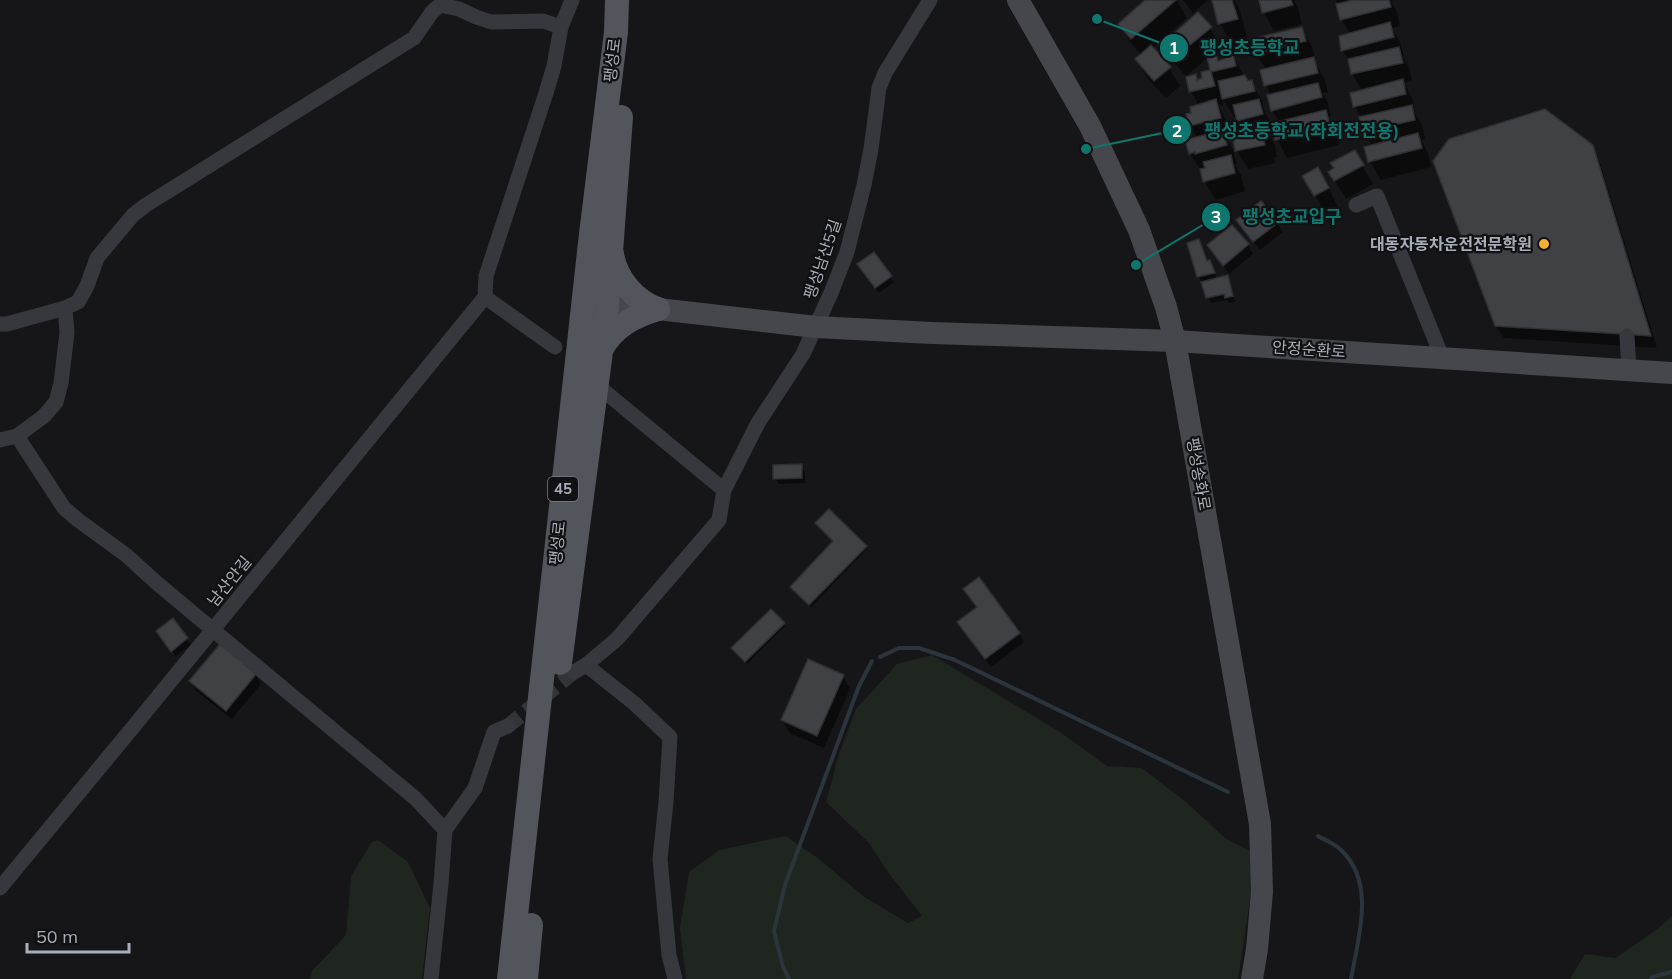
<svg xmlns="http://www.w3.org/2000/svg" width="1672" height="979" viewBox="0 0 1672 979" font-family="Mulish,'Noto Sans KR',sans-serif">
  <style>
    .green { fill: #1e261f }
    .shadow { fill: #0007 }
    .lines { fill: none; stroke-linecap: round; stroke-linejoin: round }
    .stream { stroke: #2c353c; stroke-width: 4 }
    .building { fill: #404145; stroke: #303034; stroke-width: 1.5 }
    .street-tunnel { stroke: #333438; stroke-width: 15; stroke-dasharray: 15 8; stroke-linecap: butt }
    .street { stroke: #37383d; stroke-width: 15 }
    .secondary { stroke: #45474d; stroke-width: 22 }
    .primary { stroke: #53555c; stroke-width: 24 }
    .poi-dot { fill: #f2b134; stroke: #111113; stroke-width: 2 }
    .labels { text-anchor: middle; stroke-width: 4.5; stroke-linejoin: round; paint-order: stroke }
    .shield { fill: #111113; stroke: #7b7e86; stroke-width: 1.5 }
    .shield-label { font-size: 15px; font-weight: bold; fill: #a8adb8 }
    .street-label { font-size: 16px; fill: #a8adb8; stroke: #111113 }
    .poi-label { font-size: 16px; font-weight: bold; fill: #a8adb8; stroke: #111113; text-anchor: end }
    .leader { fill: none; stroke: #0f766e; stroke-width: 2 }
    .callout-dot { fill: #0f766e; stroke: #111113; stroke-width: 2 }
    .mark-label { font-size: 18px; text-anchor: middle; font-weight: bold; fill: #fff }
    .callout-label { font-size: 18px; text-anchor: middle; font-weight: bold; fill: #0f766e; stroke: #111113; stroke-width: 4.5; stroke-linejoin: round; paint-order: stroke }
  </style>
  <rect width="100%" height="100%" fill="#161618"/>
  <g class="green">
    <path d="M932,655l128,77 47,34 35,2 45,35 38,35 32,17 -19,124h-552l-6,-51 9,-56 30,-22 67,-14 33,23 44,37 45,27 14,-7 -34,-44 -19,-29 -43,-41 13,-48 17,-45 41,-45z"/>
    <path d="M378,840l30,22 22,46 -8,71h-112l2,-8 34,-36 5,-59 21,-34z"/>
    <path d="M1672,916v63h-102l15,-25 31,4 44,-31z"/>
  </g>
  <g class="shadow">
    <path d="M1147,0h29l11,18 -35,30 17,20 11,18 -14,12 -19,-20 -10,-19 4,-4 -10,-12 -11,-19z"/>
    <path d="M1183,0h25l-15,13z"/>
    <path d="M1214,0h20l6,10 7,28 -17,4 -10,-19z"/>
    <path d="M1261,0h33l4,7 4,17 -28,7 -10,-19z"/>
    <path d="M1336,0h58l-3,1 6,11 3,14 -8,2 8,14 4,14h-2l7,11 3,14 -8,2 9,17 2,13 7,12 3,14 -4,1 7,13 3,14 -50,13 -11,-18 -4,-14 7,-1 -9,-15 -3,-15 -6,-10 -3,-13 10,-3 -10,-18 -1,-9 -8,-13 7,-17 -9,-15 -2,-14z"/>
    <path d="M1210,28l11,19 -35,29 -12,-13 -10,-19z"/>
    <path d="M1301,28l11,19 4,13h-2l10,18 4,14 -6,1 6,10 3,13 -3,1 8,14 3,14 -52,13 -10,-19 3,-16 -8,-13v-14l-6,-11v-15l-10,-17z"/>
    <path d="M1232,55l16,28 3,-1 11,18 2,10 5,9 4,14 -5,1 7,11 2,12h-3l1,6 -27,6 -11,-18 -3,-17 11,-3 -8,-14h-3l-12,-19 2,7 -5,1 7,14 5,16 -5,2 7,12 4,14h-2l6,11 4,16 -29,9 -11,-18 -3,-10h-1l-11,-19 7,-15 -7,-12 -2,-11 5,-1 6,-8 -8,-15 4,-15 3,5 6,-2 -1,-5 9,-3 3,-15 4,6z"/>
    <path d="M1592,146l7,14 58,188 -153,-10 -8,-12z"/>
    <path d="M1354,152l19,32 -27,15 -16,-27z"/>
    <path d="M1304,176l24,11 10,20 -12,7z"/>
    <path d="M1277,222l6,10 -23,18 -16,-20z"/>
    <path d="M1232,227l16,18 5,9 -24,20 -20,-28z"/>
    <path d="M1189,244l24,24 4,12 10,-3 3,6 5,19 -5,1 -3,-3 -16,3 -12,-26z"/>
    <path d="M862,271l28,6 4,5 -15,11z"/>
    <path d="M801,466l4,6v11l-27,1 -3,-6z"/>
    <path d="M865,547l2,2 -56,58 -18,-18z"/>
    <path d="M173,620l18,25 -15,11 -15,-18z"/>
    <path d="M959,623l60,10 5,9 -33,25z"/>
    <path d="M784,624l1,2 -38,38 -13,-13z"/>
    <path d="M255,674l6,10 -29,35 -36,-28 -5,-9z"/>
    <path d="M843,676l7,13 -26,59 -34,-15 -8,-13z"/>
  </g>
  <g class="lines">
    <g class="stream">
      <path d="M880,657l19,-9h20l36,12 273,132"/>
      <path d="M1318,836c8,5 18,8 24,15 34,33 16,87 9,128"/>
      <path d="M789,979l-6,-12 -9,-36 11,-46 74,-199 13,-25"/>
      <path d="M1651,979l1,-2 20,-5"/>
    </g>
  </g>
  <g class="building">
    <path d="M1145,0h31l-45,39 -13,-15z"/>
    <path d="M1212,0h20l6,19 -20,5z"/>
    <path d="M1259,0h32l2,5 -31,8z"/>
    <path d="M1353,0h36l2,7 -51,13 -4,-16z"/>
    <path d="M1198,12l14,15 -38,31 -12,-14z"/>
    <path d="M1390,22l4,15 -53,14 -2,-15z"/>
    <path d="M1302,27l4,14 -51,13 -4,-15z"/>
    <path d="M1151,45l20,22 -17,14 -19,-22z"/>
    <path d="M1399,47l4,16 -52,11 -3,-15z"/>
    <path d="M1228,50l2,5 3,-1 3,12 -25,6 4,14 -26,6 -3,-15 10,-3 1,6 5,-2 -1,-6 9,-2 -3,-13 9,-3 2,7 6,-2 -2,-8z"/>
    <path d="M1314,57l4,16 -54,13 -4,-16z"/>
    <path d="M1245,75l3,6 4,-1 3,11 -33,8 -4,-18z"/>
    <path d="M1403,79l3,15 -53,13 -3,-14z"/>
    <path d="M1318,83l4,14 -51,14 -4,-16z"/>
    <path d="M1216,99l5,19 -32,8 -3,-12 5,-1 -1,-6z"/>
    <path d="M1259,99l4,15 -26,7 -4,-16z"/>
    <path d="M1412,105l3,15 -52,12 -4,-15z"/>
    <path d="M1545,109l48,36 58,191 -156,-10 -62,-165 16,-22z"/>
    <path d="M1326,110l4,16 -55,14 -3,-17z"/>
    <path d="M1264,125l4,13h-4l1,7 -30,6 -3,-18z"/>
    <path d="M1223,130l4,15 -32,9v-2l-6,2 -4,-14z"/>
    <path d="M1418,133l4,15 -54,14 -4,-15z"/>
    <path d="M1355,150l9,15 -30,16 -6,-9 6,-4 -4,-5z"/>
    <path d="M1231,155l4,18 -32,9 -3,-13 5,-1 -2,-6z"/>
    <path d="M1318,167l11,21 -15,8 -12,-20z"/>
    <path d="M1261,201l18,21 -26,20 -17,-22z"/>
    <path d="M1232,225l17,19 -26,22 -16,-21z"/>
    <path d="M1199,239l8,22 3,-1 5,13 -18,4 -10,-34z"/>
    <path d="M874,252l18,24 -17,12 -18,-24z"/>
    <path d="M1228,275l5,21 -8,2 -1,-4 -18,4 -5,-16z"/>
    <path d="M802,464v14l-29,1v-14z"/>
    <path d="M829,509l38,37 -58,59 -19,-18 43,-46 -18,-18z"/>
    <path d="M979,577l41,56 -35,26 -28,-37 20,-15 -14,-18z"/>
    <path d="M771,609l14,14 -40,39 -14,-14z"/>
    <path d="M173,618l15,20 -17,14 -15,-21z"/>
    <path d="M220,644l37,29 -31,38 -37,-30z"/>
    <path d="M808,659l36,16 -27,61 -36,-16z"/>
  </g>
  <g class="lines">
    <path class="street-tunnel" d="M508,726l66,-54"/>
    <g class="street">
      <path d="M1356,205l21,-9 65,161"/>
      <path d="M485,297l1,-21 60,-183 8,-27 7,-39 11,-27"/>
      <path d="M485,297l70,50"/>
      <path d="M0,324h7l58,-16"/>
      <path d="M1627,336l2,34"/>
      <path d="M604,391l120,99"/>
      <path d="M17,436l47,72 14,12 48,35 32,29 258,215 29,31"/>
      <path d="M0,440l17,-4 27,-20 12,-14 5,-19 6,-50 -2,-25 13,-6 9,-16 10,-28 36,-43 13,-10 268,-167 18,-26 8,-7 19,4 17,8 15,5 52,-1 18,6"/>
      <path d="M586,665l49,39 35,33 -4,65 -6,57 9,96 6,24"/>
      <path d="M574,672l12,-7 31,-26 102,-119 5,-30 34,-67 45,-69 28,-61 16,-41 17,-67 7,-36 8,-61 6,-15 45,-73"/>
      <path d="M0,888l134,-162 351,-429"/>
      <path d="M431,979l10,-95 4,-54 30,-42 19,-56 14,-6"/>
    </g>
    <g class="secondary">
      <path d="M1018,0l72,126 49,104 27,77 9,34 85,483 2,68 -5,57 -5,30"/>
      <path d="M590,304l68,5 158,18 116,6 243,8 497,32"/>
    </g>
    <g class="primary">
      <path d="M612,254c4,25 23,47 46,55"/>
      <path d="M601,350c12,-23 33,-34 57,-41"/>
      <path d="M560,663l47,-357 14,-189"/>
      <path d="M509,979l82,-745 25,-202 1,-32"/>
      <path d="M526,979l5,-54"/>
    </g>
  </g>
  <circle class="poi-dot" cx="1544" cy="244" r="6"/>
  <g class="labels">
    <rect class="shield" x="548" y="477" width="30" height="24" rx="4.5"/>
    <g class="shield-label">
      <text x="563" y="494">45</text>
    </g>
    <g class="street-label">
      <text transform="translate(612 60) rotate(-83)" y="6">팽성로</text>
      <text transform="translate(822 259) rotate(-71)" y="6">팽성남산5길</text>
      <text transform="translate(1309 349) rotate(4)" y="6">안정순환로</text>
      <text transform="translate(1199 474) rotate(80)" y="6">팽성송화로</text>
      <text transform="translate(557 543) rotate(-84)" y="6">팽성로</text>
      <text transform="translate(229 581) rotate(-51)" y="6">남산안길</text>
    </g>
    <g class="poi-label">
      <text x="1532" y="250">대동자동차운전전문학원</text>
    </g>
  </g>
  <path class="leader" d="M1097 19L1174 48M1086 149L1177 130M1136 265L1216 217"/>
  <g class="callout-dot">
    <circle cx="1097" cy="19" r="6"/>
    <circle cx="1086" cy="149" r="6"/>
    <circle cx="1136" cy="265" r="6"/>
    <circle cx="1174" cy="48" r="15"/>
    <circle cx="1177" cy="130" r="15"/>
    <circle cx="1216" cy="217" r="15"/>
  </g>
  <g class="mark-label">
    <text x="1174" y="54">1</text>
    <text x="1177" y="137">2</text>
    <text x="1216" y="223">3</text>
  </g>
  <g class="callout-label">
    <text x="1250" y="54">팽성초등학교</text>
    <text x="1302" y="137">팽성초등학교(좌회전전용)</text>
    <text x="1292" y="223">팽성초교입구</text>
  </g>
  <path d="M27 943v9h102v-9" fill="none" stroke="#a8adb8" stroke-width="3"/>
  <text x="36" y="943" font-size="18" fill="#a8adb8" stroke="#111113" stroke-width="4.5" paint-order="stroke">50 m</text>
</svg>
